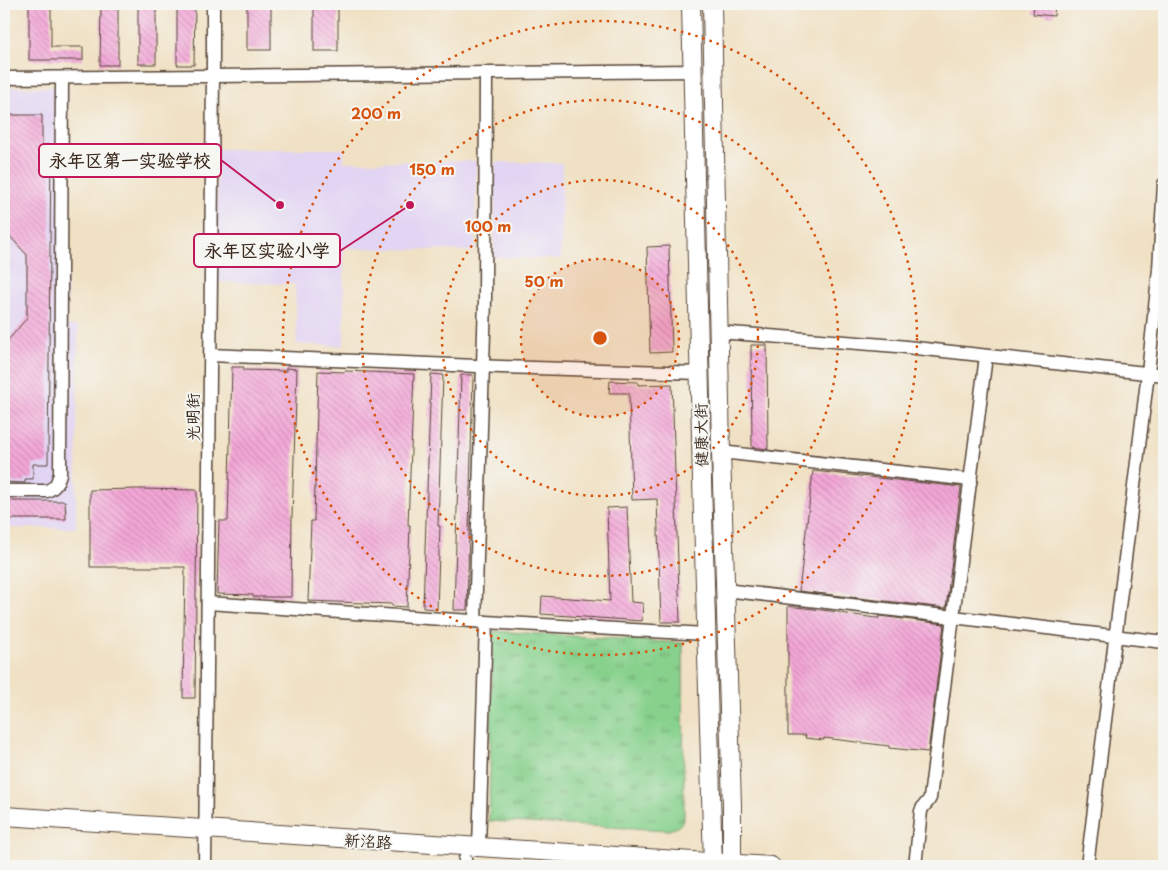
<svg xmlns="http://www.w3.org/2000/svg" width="1168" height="870" viewBox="0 0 1168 870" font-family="'Playpen Sans','LXGW WenKai TC',sans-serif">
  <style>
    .built { fill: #e2d4f3 }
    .grass { fill: url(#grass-tufts); stroke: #627e56 }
    .building { fill: url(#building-back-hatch) }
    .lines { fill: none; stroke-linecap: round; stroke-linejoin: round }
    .minor-casing { stroke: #564537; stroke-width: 15 }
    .secondary-casing { stroke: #564537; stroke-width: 20 }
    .minor { stroke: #fff; stroke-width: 12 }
    .secondary { stroke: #fff; stroke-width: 18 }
    .ring { fill: none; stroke: #d7540e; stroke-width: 2.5; stroke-dasharray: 2.5 5 }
    .labels { text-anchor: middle; stroke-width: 4; stroke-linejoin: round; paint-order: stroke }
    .street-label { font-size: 16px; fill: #3b2a1e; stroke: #f6f6f2 }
    .centre { fill: #d7540e; stroke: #f6f6f2; stroke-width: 2.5 }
    .ring-label { font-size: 15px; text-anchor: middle; font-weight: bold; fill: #d7540e; stroke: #f6f6f2; stroke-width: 4; stroke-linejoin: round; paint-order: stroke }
    .leader { fill: none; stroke: #c2185b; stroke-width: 2 }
    .callout-dot { fill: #c2185b; stroke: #f6f6f2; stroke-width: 2 }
    .callout { fill: #f6f6f2; stroke: #c2185b; stroke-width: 2 }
    .callout-label { font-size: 18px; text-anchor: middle; font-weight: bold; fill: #3b2a1e }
  </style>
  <defs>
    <pattern id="grass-tufts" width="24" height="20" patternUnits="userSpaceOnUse" patternTransform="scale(1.25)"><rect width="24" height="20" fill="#88d18d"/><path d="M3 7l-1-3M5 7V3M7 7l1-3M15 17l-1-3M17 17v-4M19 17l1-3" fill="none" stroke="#70aa73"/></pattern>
    <pattern id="building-back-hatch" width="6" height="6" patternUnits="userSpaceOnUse" patternTransform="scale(1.25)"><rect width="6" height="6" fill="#f4a7d8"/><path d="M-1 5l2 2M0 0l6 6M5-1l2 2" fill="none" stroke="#c788af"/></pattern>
  </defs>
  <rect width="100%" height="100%" fill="#f6f6f2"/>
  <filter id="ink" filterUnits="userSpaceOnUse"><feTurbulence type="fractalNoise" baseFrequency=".02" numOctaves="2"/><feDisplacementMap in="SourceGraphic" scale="10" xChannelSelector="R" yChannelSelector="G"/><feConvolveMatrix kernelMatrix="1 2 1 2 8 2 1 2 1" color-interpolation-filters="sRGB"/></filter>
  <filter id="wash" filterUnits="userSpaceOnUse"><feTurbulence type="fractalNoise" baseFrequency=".0096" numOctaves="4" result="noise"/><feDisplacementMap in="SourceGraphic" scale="20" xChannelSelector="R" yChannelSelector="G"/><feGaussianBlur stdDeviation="1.12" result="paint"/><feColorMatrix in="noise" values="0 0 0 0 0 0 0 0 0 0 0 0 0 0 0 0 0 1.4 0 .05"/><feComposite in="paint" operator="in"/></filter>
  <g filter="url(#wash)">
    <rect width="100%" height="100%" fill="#f0e1c4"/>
    <g class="built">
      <path d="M4,87h64l-1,239h11l-2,202h-72z"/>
      <path d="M218,149h126v13l132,-1 -1,90 -131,-3v98l-47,-2 -2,-60 -80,-2z"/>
      <path d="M495,162l67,1 -1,96 -67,-2z"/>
    </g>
    <path class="grass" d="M493,631l190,12 1,172c-3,11 -4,11 -15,15l-180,-9z"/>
    <g id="blocks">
      <g class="building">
        <path d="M29,4h22v43h32v13h-54z"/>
        <path d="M101,4h17v61h-18z"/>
        <rect x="138" y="4" width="18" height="60"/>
        <path d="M177,4h18l-1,61h-17z"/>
        <rect x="247" y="4" width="24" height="46"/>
        <rect x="314" y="4" width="24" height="47"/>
        <path d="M1034,4h21l-1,12 -21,-2z"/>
        <path d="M4,115h38v30h9l-3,319h-15v15h-8v4l-21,-1v-137l23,-27v-63l-23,-25z"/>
        <path d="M669,246l3,106 -22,1 -3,-106z"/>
        <path d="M751,345h16l1,104 -16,-2z"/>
        <path d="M232,367h12l-1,3 43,1v-3l11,1 -5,147 -1,81h-38v-2l-36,-1 2,-73h9z"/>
        <path d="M318,371l27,1v-1l69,3 -6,151h2l-3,82 -15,-1v-2l-84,-3 3,-80h3z"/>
        <path d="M431,374l12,1 -5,151h2l-3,83 -14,-1z"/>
        <path d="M461,375h12l-6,235h-13z"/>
        <path d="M610,381l28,1v3l34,-1 8,238h-19l-4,-123 -25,1 -3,-107h-20z"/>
        <path d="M813,471l148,16 -15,121 -147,-17z"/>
        <path d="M138,489l59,1 -2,208h-12l2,-131h-95v-77z"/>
        <path d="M4,501h61l1,18h-62z"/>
        <path d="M627,507l4,95 12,1 -1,18 -101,-7 1,-18 68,5 -3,-93z"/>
        <path d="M788,606l51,6 1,1 36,5h3v-2l65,8 -16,128 -39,-4v-2l-65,-8v2l-19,-2 1,-3h-18z"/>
      </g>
    </g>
  </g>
  <g filter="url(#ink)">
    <use href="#blocks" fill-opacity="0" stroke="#564537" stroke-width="1"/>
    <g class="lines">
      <g class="minor-casing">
        <g id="minor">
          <path d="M4,78l689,-7"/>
          <path d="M718,332l179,14 267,29"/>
          <path d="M210,355l291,12 199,6"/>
          <path d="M721,452l250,28"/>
          <path d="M4,491h43c9,-4 10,-8 13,-17l2,-396"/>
          <path d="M725,590l439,52"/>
          <path d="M208,603l278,19 220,12"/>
          <path d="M475,621l10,-321 1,-227"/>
          <path d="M479,847l7,-225"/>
          <path d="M205,866l8,-790v-72"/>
          <path d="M465,866v-7"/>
          <path d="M915,866l6,-55c2,-6 7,-8 9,-13l56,-442"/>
          <path d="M1087,866l61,-493 11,-104 5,-85"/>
        </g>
      </g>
      <g class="secondary-casing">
        <g id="secondary">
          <path d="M691,4l11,476 11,386"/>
          <path d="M712,4l9,448 11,353v61"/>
          <path d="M4,816l767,50"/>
        </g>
      </g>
      <use href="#minor" class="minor"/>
      <use href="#secondary" class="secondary"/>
    </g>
  </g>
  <circle cx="600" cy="338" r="79" fill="#d7540e" fill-opacity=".12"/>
  <g class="ring">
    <circle cx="600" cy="338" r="79"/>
    <circle cx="600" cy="338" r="158"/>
    <circle cx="600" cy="338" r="238"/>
    <circle cx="600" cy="338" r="317"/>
  </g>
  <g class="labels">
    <g class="street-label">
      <text transform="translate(193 417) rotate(-90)" y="6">光明街</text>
      <text transform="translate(701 435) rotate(-91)" y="6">健康大街</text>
      <text transform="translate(368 841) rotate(3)" y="6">新洺路</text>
    </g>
  </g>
  <circle cx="600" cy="338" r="8" class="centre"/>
  <g class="ring-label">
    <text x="376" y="119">200 m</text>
    <text x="432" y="175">150 m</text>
    <text x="488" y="232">100 m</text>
    <text x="544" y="287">50 m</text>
  </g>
  <path class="leader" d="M280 205L221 160M410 205L340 251"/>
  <g class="callout-dot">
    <circle cx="280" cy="205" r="5"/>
    <circle cx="410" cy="205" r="5"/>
  </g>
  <g class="callout">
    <rect x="39" y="144" width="182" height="33" rx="5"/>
    <rect x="194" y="234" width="146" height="33" rx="5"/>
  </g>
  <g class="callout-label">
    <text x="130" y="167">永年区第一实验学校</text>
    <text x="267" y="257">永年区实验小学</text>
  </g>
  <rect width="1168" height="870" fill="none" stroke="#f6f6f2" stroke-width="20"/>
</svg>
